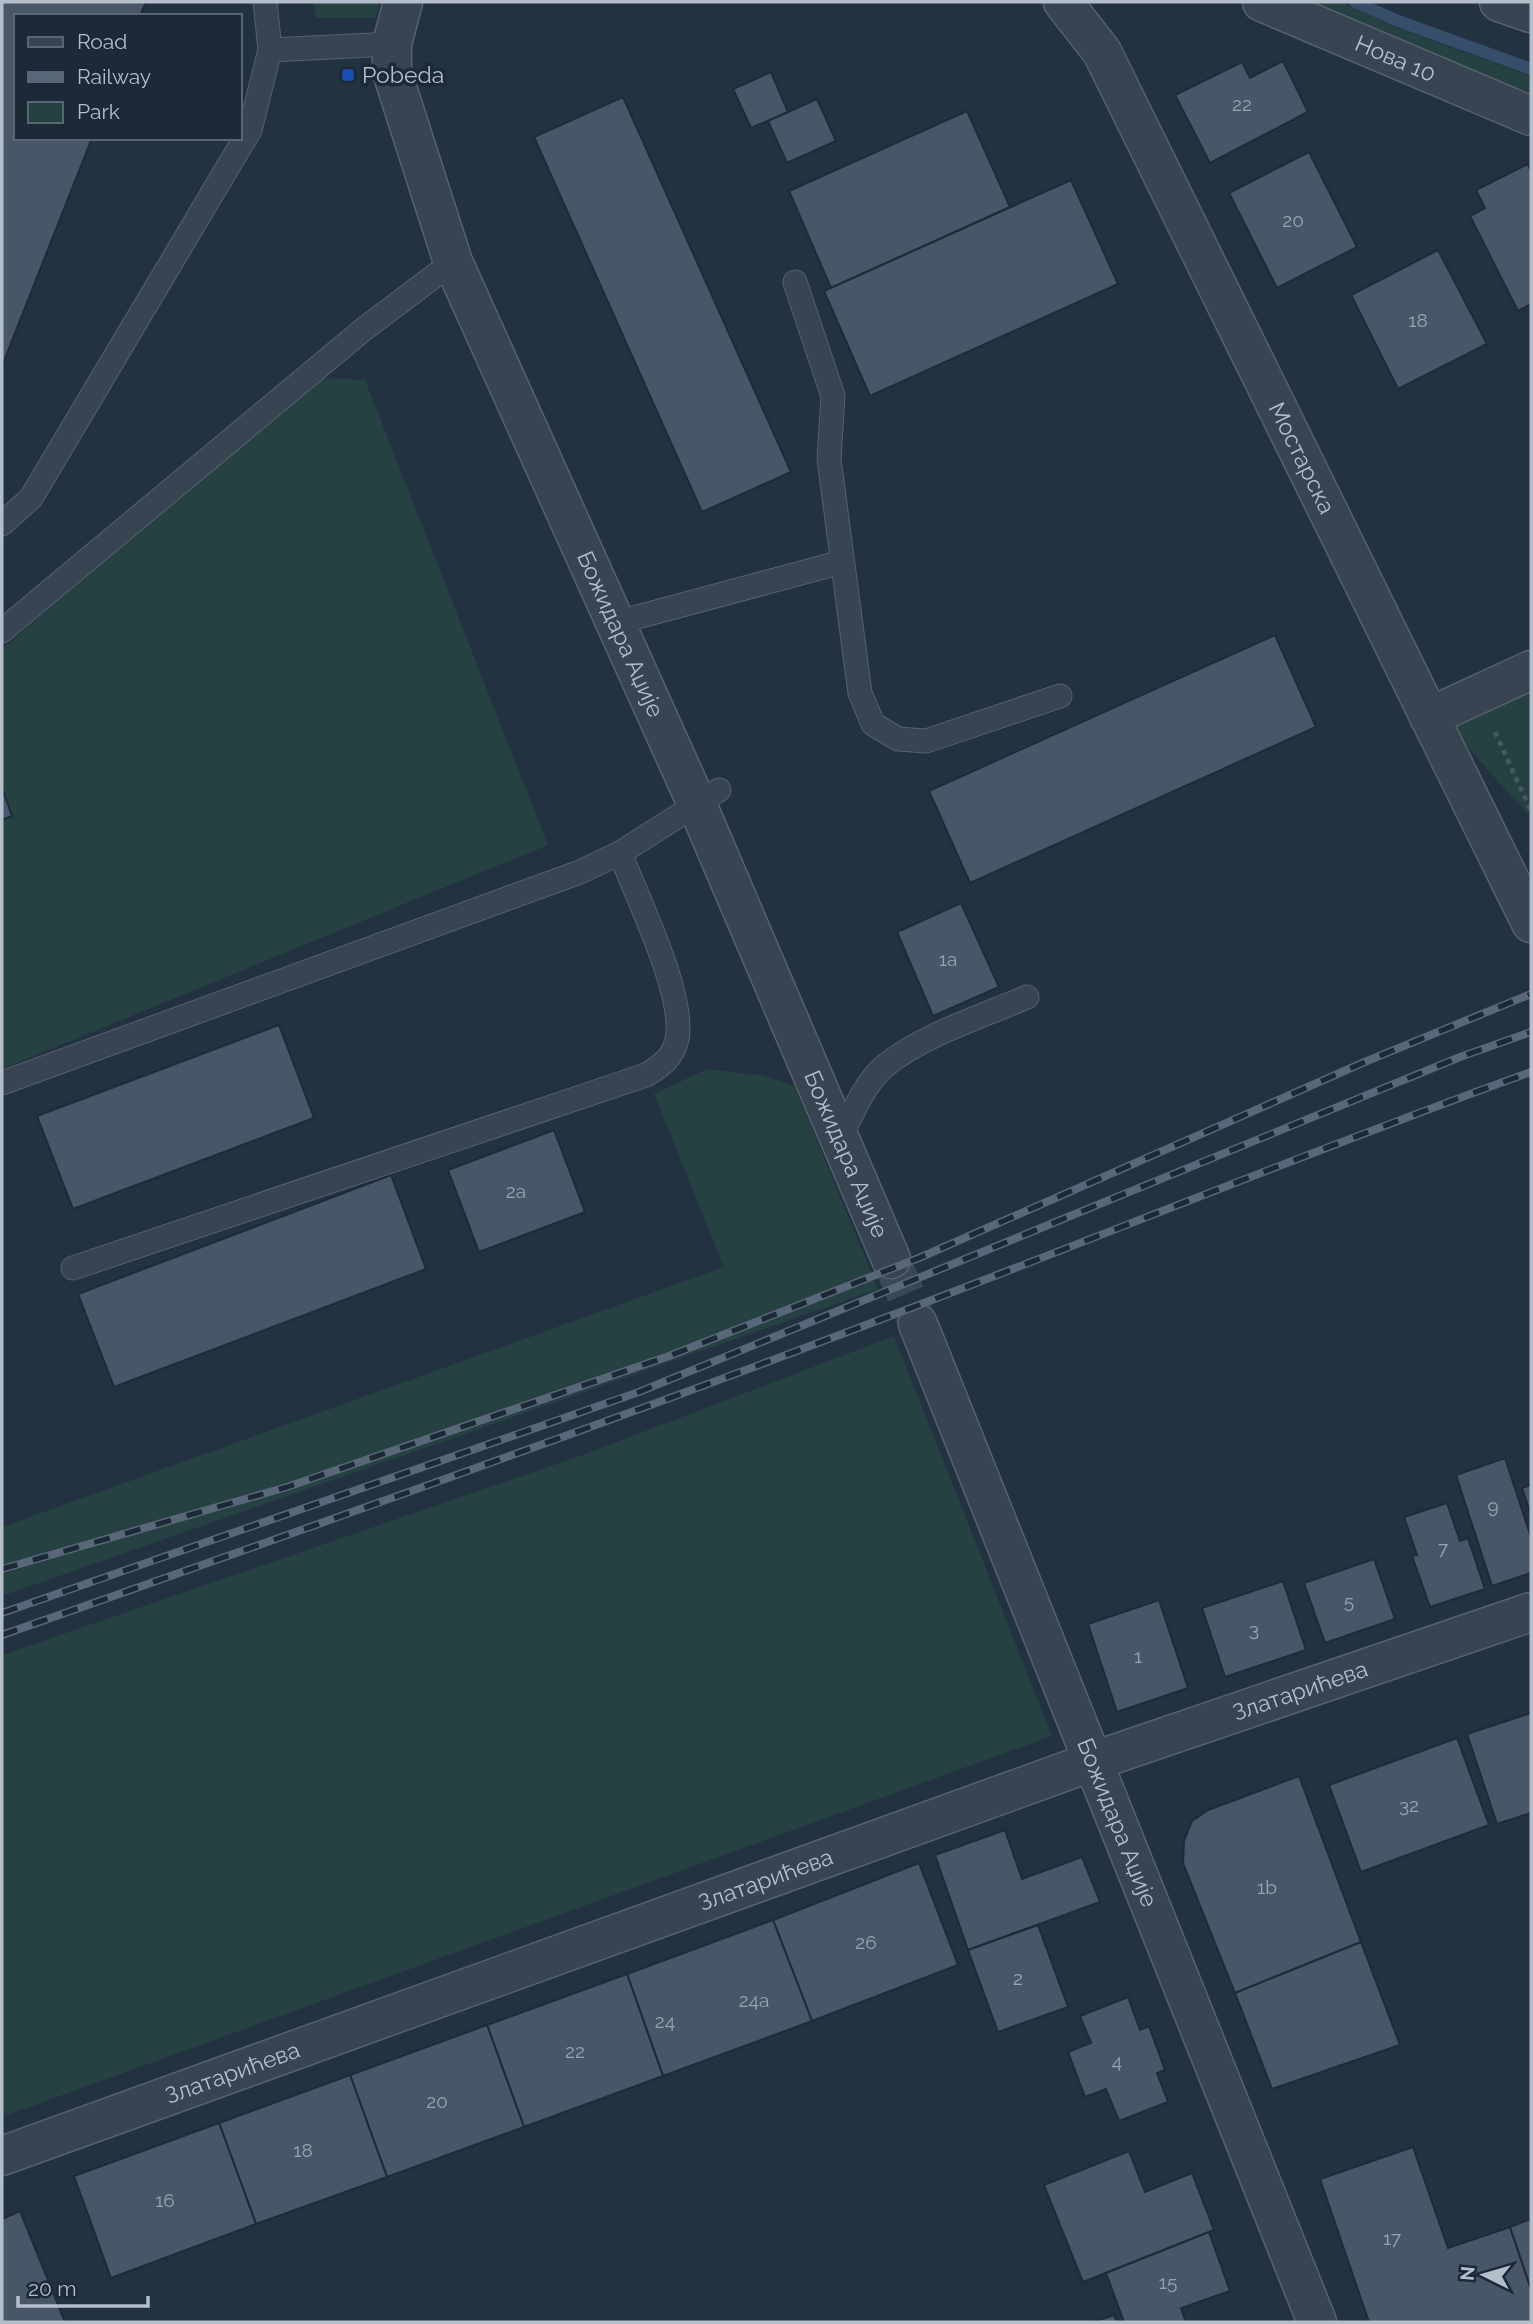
<svg xmlns="http://www.w3.org/2000/svg" width="1533" height="2324" viewBox="0 0 1533 2324" font-family="Raleway,sans-serif">
  <style>
    .green { fill: #254142 }
    .lines { fill: none; stroke-linecap: round; stroke-linejoin: round }
    .stream { stroke: #364e69; stroke-width: 12 }
    .building { fill: #475768; stroke: #1e2b38; stroke-width: 2 }
    .street-tunnel { stroke: #394756; stroke-width: 38; stroke-dasharray: 38 19; stroke-linecap: butt }
    .lane-casing { stroke: #55616e; stroke-width: 25 }
    .street-casing { stroke: #55616e; stroke-width: 41 }
    .path { stroke: #435d5f; stroke-width: 4.5; stroke-dasharray: 5 5; stroke-linecap: butt }
    .lane { stroke: #384451; stroke-width: 23 }
    .street { stroke: #384451; stroke-width: 38 }
    .rail-casing { stroke: #596878; stroke-width: 8 }
    .rail { stroke: #1c2936; stroke-width: 5; stroke-dasharray: 16; stroke-linecap: butt }
    .transit-dot { fill: #1a4fb4; stroke: #1c2936; stroke-width: 2.5 }
    .labels { text-anchor: middle; stroke-width: 7; stroke-linejoin: round; paint-order: stroke }
    .number-label { font-size: 19px; fill: #99a4b2 }
    .street-label { font-size: 23px; fill: #b4becb; stroke: #1c2936 }
    .poi-label { font-size: 23px; fill: #b4becb; stroke: #1c2936; text-anchor: start }
  </style>
  <rect width="100%" height="100%" fill="#233241"/>
  <g class="green">
    <path d="M314,2h66l-5,16h-59z"/>
    <path d="M1305,2h35l57,26 134,48v17z"/>
    <path d="M320,378l45,2 183,465 -546,224v-249l10,-4 -10,-28v-139z"/>
    <path d="M1531,684v134l-85,-95z"/>
    <path d="M707,1069l55,7 32,9 84,204 -876,307v-69l722,-260 -70,-173z"/>
    <path d="M894,1336l158,400 -1050,381v-462l578,-199z"/>
  </g>
  <g class="lines">
    <path class="stream" d="M1355,2l43,19 133,48"/>
  </g>
  <g class="building">
    <path d="M2,2h144l-6,14h-124v122h76l-90,228z"/>
    <path d="M1283,61l25,51 -98,51 -35,-68 67,-33 8,16z"/>
    <path d="M771,72l17,40 -37,16 -18,-39z"/>
    <path d="M623,97l168,375 -89,40 -168,-375z"/>
    <path d="M817,99l19,42 -49,22 -19,-42z"/>
    <path d="M967,111l43,96 -179,81 -42,-97z"/>
    <path d="M1309,152l48,95 -80,41 -48,-95z"/>
    <path d="M1528,164l3,7v133l-13,7 -48,-95 15,-8 -9,-18z"/>
    <path d="M1071,180l47,104 -248,112 -46,-105z"/>
    <path d="M1438,250l49,94 -89,45 -47,-94z"/>
    <path d="M1275,635l41,92 -346,156 -41,-92z"/>
    <path d="M2,788l10,28 -10,4z"/>
    <path d="M961,903l38,84 -66,29 -36,-84z"/>
    <path d="M279,1025l35,93 -241,91 -36,-93z"/>
    <path d="M554,1130l31,82 -106,40 -31,-82z"/>
    <path d="M391,1175l35,94 -312,118 -36,-93z"/>
    <path d="M1505,1458l26,79v36l-39,13 -36,-111z"/>
    <path d="M1531,1485v30l-9,-27z"/>
    <path d="M1447,1503l13,38 8,-3 17,51 -55,18 -18,-51 5,-1 -13,-38z"/>
    <path d="M1374,1559l21,60 -70,24 -21,-60z"/>
    <path d="M1283,1581l23,69 -81,27 -23,-69z"/>
    <path d="M1159,1600l29,88 -71,24 -29,-88z"/>
    <path d="M1531,1713v100l-34,11 -30,-90z"/>
    <path d="M1457,1738l32,87 -128,47 -32,-87z"/>
    <path d="M1299,1776l62,166 -126,51 -52,-130 1,-22 8,-20 16,-11z"/>
    <path d="M1005,1830l17,49 60,-22 18,45 -132,48 -33,-95z"/>
    <path d="M919,1863l39,102 -146,56 -39,-101z"/>
    <path d="M773,1920l39,101 -149,55 -36,-102z"/>
    <path d="M1038,1925l30,82 -70,25 -30,-82z"/>
    <path d="M1361,1942l39,103 -128,44 -37,-96z"/>
    <path d="M627,1974l36,102 -139,51 -37,-102z"/>
    <path d="M1128,1997l12,33 9,-4 16,44 -8,3 11,29 -49,19 -13,-32 -21,8 -17,-45 23,-9 -11,-27z"/>
    <path d="M487,2025l37,102 -137,50 -37,-102z"/>
    <path d="M350,2075l37,102 -131,47 -37,-101z"/>
    <path d="M219,2123l37,101 -145,54 -37,-102z"/>
    <path d="M1413,2147l35,101 62,-21 21,62v33h-162l-49,-143z"/>
    <path d="M1129,2151l16,41 47,-19 22,57 -131,52 -39,-97z"/>
    <path d="M20,2211l45,111h-63v-103z"/>
    <path d="M1531,2219v70l-21,-62z"/>
    <path d="M1209,2232l21,59 -49,17 5,14h-62l-18,-49z"/>
    <path d="M1114,2315l3,7h-24z"/>
  </g>
  <g class="lines">
    <path class="street-tunnel" d="M891,1259l27,65"/>
    <g class="lane-casing">
      <g id="lane">
        <path d="M265,2l5,48"/>
        <path d="M795,282l38,114 -4,63 31,234 13,31 25,15 28,2 134,-45"/>
        <path d="M2,524l29,-26 219,-368 20,-80 122,-6"/>
        <path d="M615,623l227,-61"/>
        <path d="M2,631l362,-302 89,-67"/>
        <path d="M2,1083l578,-211 40,-19 99,-63"/>
        <path d="M840,1138c13,-25 24,-55 46,-73 37,-30 97,-49 141,-68"/>
        <path d="M73,1268l573,-193c15,-9 27,-17 31,-36 9,-43 -40,-142 -57,-186"/>
      </g>
    </g>
    <g class="street-casing">
      <g id="street">
        <path id="s1" d="M403,2l-11,42v28l61,190 243,540 195,457"/>
        <path id="s2" d="M1063,2l39,50 429,871"/>
        <path id="s3" d="M1262,2l269,114"/>
        <path d="M1499,2l32,11"/>
        <path d="M1429,717l102,-47"/>
        <path id="s4" d="M918,1324l399,998"/>
        <path id="s5" d="M2,2156l1092,-395 437,-149"/>
      </g>
    </g>
    <path class="path" d="M1495,732l36,79"/>
    <use href="#lane" class="lane"/>
    <use href="#street" class="street"/>
    <g class="rail-casing">
      <g id="rail">
        <path d="M2,1569l285,-82 382,-131 250,-98 448,-197 164,-67"/>
        <path d="M2,1613l637,-221 821,-335 71,-25"/>
        <path d="M2,1635c283,-99 567,-198 848,-304 227,-85 452,-177 681,-259"/>
      </g>
    </g>
    <use href="#rail" class="rail"/>
  </g>
  <rect class="transit-dot" x="341" y="68" width="14" height="14" rx="3.5"/>
  <g class="labels">
    <g class="number-label">
      <text x="1242" y="111">22</text>
      <text x="1293" y="227">20</text>
      <text x="1418" y="327">18</text>
      <text x="948" y="966">1a</text>
      <text x="516" y="1198">2a</text>
      <text x="1493" y="1513">9</text>
      <text x="1443" y="1555">7</text>
      <text x="1349" y="1608">5</text>
      <text x="1254" y="1636">3</text>
      <text x="1138" y="1663">1</text>
      <text x="1409" y="1812">32</text>
      <text x="1267" y="1894">1b</text>
      <text x="866" y="1949">26</text>
      <text x="1018" y="1985">2</text>
      <text x="754" y="2007">24a</text>
      <text x="665" y="2028">24</text>
      <text x="575" y="2058">22</text>
      <text x="1117" y="2068">4</text>
      <text x="437" y="2108">20</text>
      <text x="303" y="2157">18</text>
      <text x="165" y="2207">16</text>
      <text x="1392" y="2245">17</text>
      <text x="1168" y="2289">15</text>
    </g>
    <g class="street-label">
      <text dy="8" stroke="none"><textPath href="#s3" startOffset="145">Нова 10</textPath></text>
      <text dy="8" stroke="none"><textPath href="#s2" startOffset="516">Мостарска</textPath></text>
      <text dy="8" stroke="none"><textPath href="#s1" startOffset="679">Божидара Аџије</textPath></text>
      <text dy="8" stroke="none"><textPath href="#s1" startOffset="1246">Божидара Аџије</textPath></text>
      <text dy="8" stroke="none"><textPath href="#s5" startOffset="1379">Златарићева</textPath></text>
      <text dy="8" stroke="none"><textPath href="#s4" startOffset="537">Божидара Аџије</textPath></text>
      <text dy="8" stroke="none"><textPath href="#s5" startOffset="812">Златарићева</textPath></text>
      <text dy="8" stroke="none"><textPath href="#s5" startOffset="245">Златарићева</textPath></text>
    </g>
    <g class="poi-label">
      <text x="362" y="83">Pobeda</text>
    </g>
  </g>
  <rect width="1533" height="2324" fill="none" stroke="#b4becb" stroke-width="7"/>
  <rect x="14" y="14" width="228" height="126" fill="#1c2936" stroke="#596572" stroke-width="2"/>
  <rect x="28" y="37" width="35" height="10" fill="#384451" stroke="#596572" stroke-width="2"/>
  <text x="77" y="49" font-size="21" fill="#b4becb">Road</text>
  <rect x="28" y="72" width="35" height="10" fill="#596878" stroke="#596572" stroke-width="2"/>
  <text x="77" y="84" font-size="21" fill="#b4becb">Railway</text>
  <rect x="28" y="102" width="35" height="21" fill="#254142" stroke="#596572" stroke-width="2"/>
  <text x="77" y="119" font-size="21" fill="#b4becb">Park</text>
  <g transform="translate(1484 2275) rotate(275)" stroke="#1c2936" stroke-width="5" paint-order="stroke">
  <path d="M0-5L12 26L0 18L-12 26Z" fill="#b4becb"/>
  <text y="-10" font-size="19" font-weight="bold" text-anchor="middle" fill="#b4becb">N</text>
  </g>
  <path d="M18 2296v10h130v-10" fill="none" stroke="#b4becb" stroke-width="3.5"/>
  <text x="28" y="2296" font-size="21" fill="#b4becb" stroke="#1c2936" stroke-width="5" paint-order="stroke">20 m</text>
</svg>
